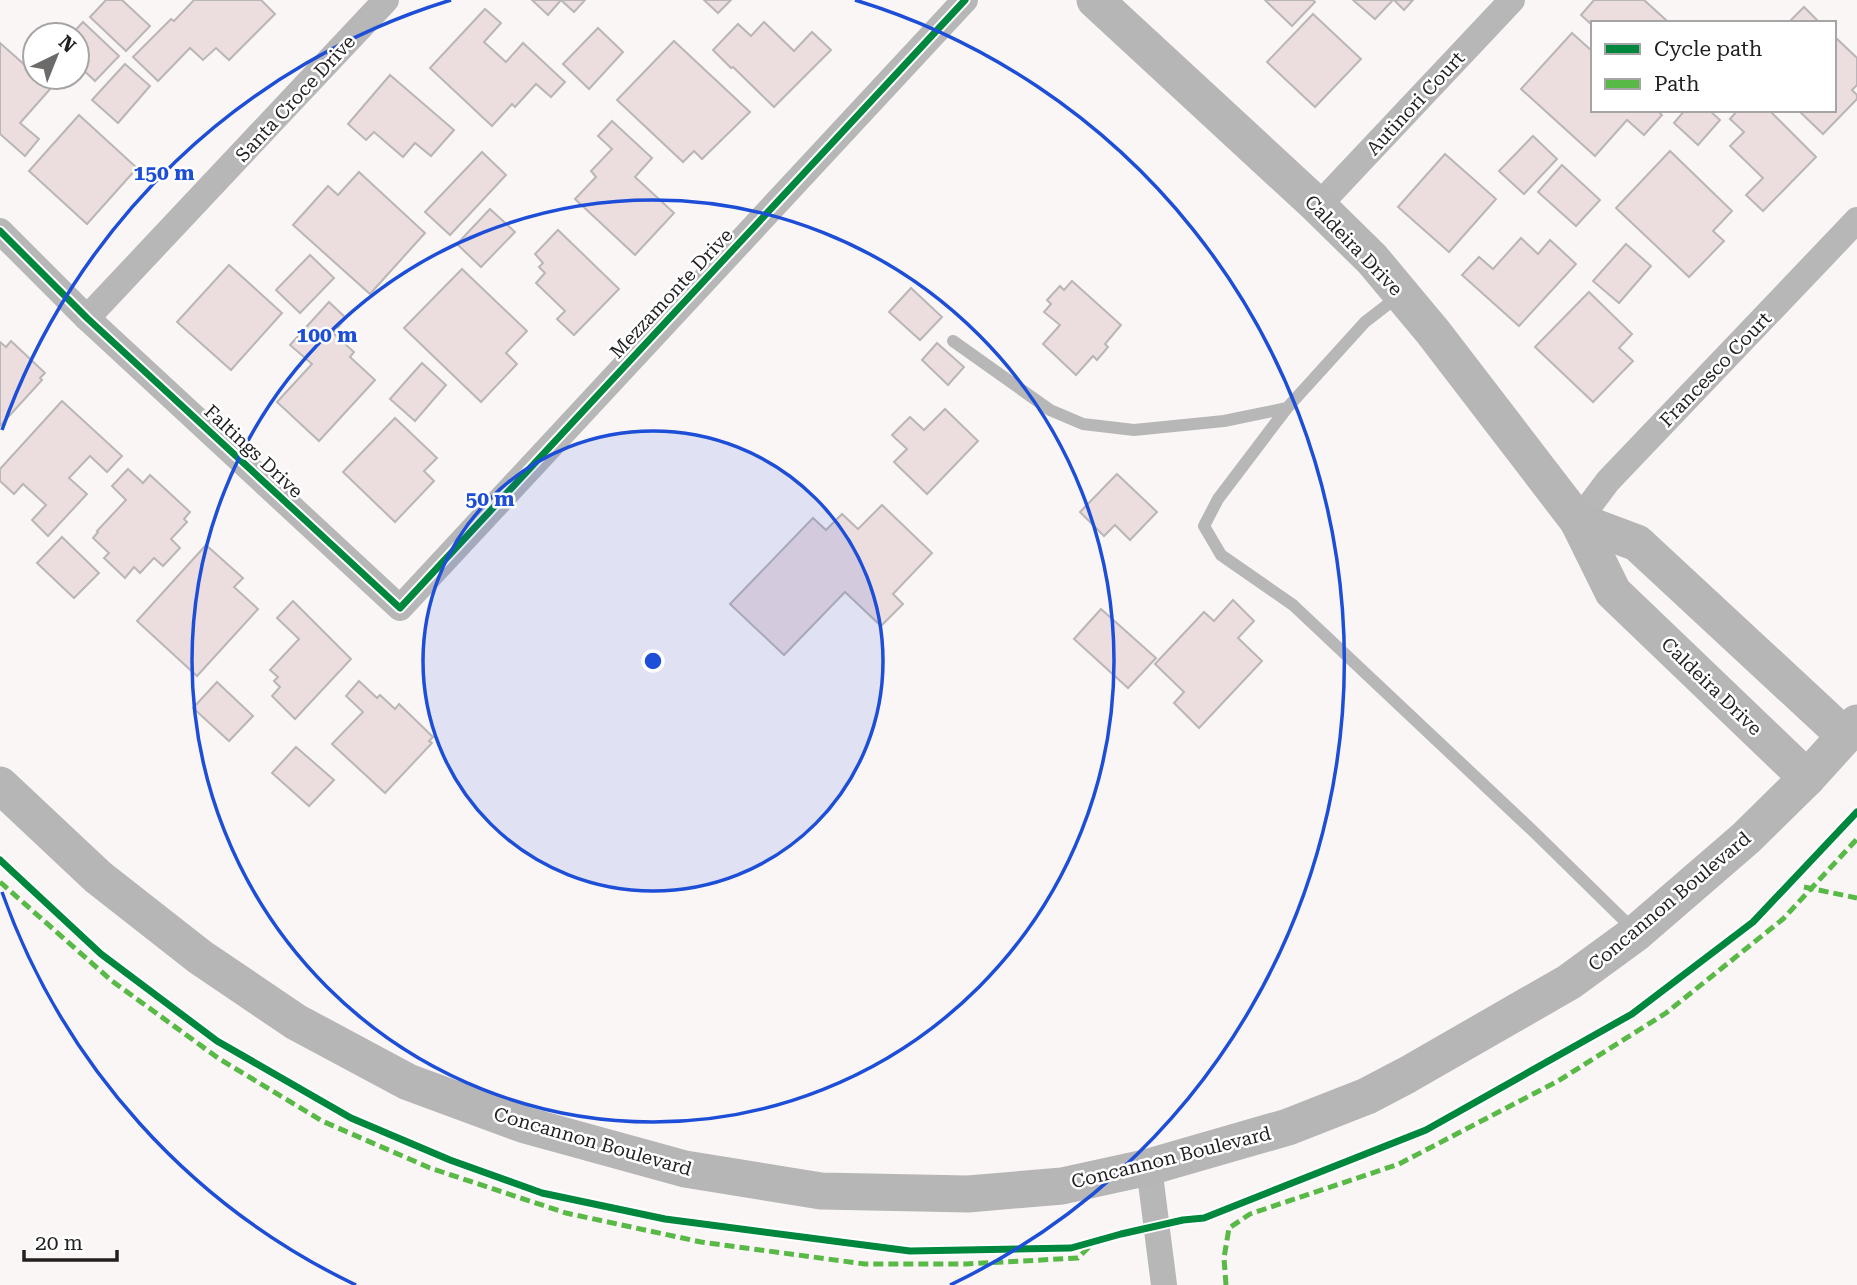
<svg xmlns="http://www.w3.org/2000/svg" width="1857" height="1285" viewBox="0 0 1857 1285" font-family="'Roboto Serif',serif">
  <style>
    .building { fill: #ecddde; stroke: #bab6b7; stroke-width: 2 }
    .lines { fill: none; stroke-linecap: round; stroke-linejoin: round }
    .lane { stroke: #b7b7b8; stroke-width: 12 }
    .street { stroke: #b7b7b8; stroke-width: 26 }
    .secondary { stroke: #b7b6b6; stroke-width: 37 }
    .quiet { stroke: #58b947; stroke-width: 5; stroke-dasharray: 10 5; stroke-linecap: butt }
    .cycleway-casing { stroke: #fff; stroke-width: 11 }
    .cycleway { stroke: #00873e; stroke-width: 7 }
    .ring { fill: none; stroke: #1d4ed8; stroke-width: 3.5 }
    .labels { text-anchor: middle; stroke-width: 5; stroke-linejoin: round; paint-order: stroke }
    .street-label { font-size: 19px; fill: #211f1f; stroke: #fff }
    .centre { fill: #1d4ed8; stroke: #fff; stroke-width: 3.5 }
    .ring-label { font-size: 21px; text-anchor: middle; font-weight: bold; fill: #1d4ed8; stroke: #fff; stroke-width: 5; stroke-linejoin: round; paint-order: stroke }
  </style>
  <rect width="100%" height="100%" fill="#fbf6f6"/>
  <g class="building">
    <path d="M106,0h16l28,26 -24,25 -36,-34z"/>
    <path d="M194,0h67l14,14 -46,46 -13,-12 -13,12 -13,-12 -32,33 -25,-24 38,-38 3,2z"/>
    <path d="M532,0h53l-11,12 -13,-12 -13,15z"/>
    <path d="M704,0h27l-13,13z"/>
    <path d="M1265,0h48l2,2 -23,24z"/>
    <path d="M1353,0h40l-18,19z"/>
    <path d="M1394,0h19l-9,10z"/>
    <path d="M1594,0h50l22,20 -2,3h-71v3l-12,-11z"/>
    <path d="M1804,7l16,16h-32z"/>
    <path d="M485,9l16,14 -17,19 22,20 17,-19 42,39 -14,15 -15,-13 -21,23 -3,-3 -20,22 -62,-58z"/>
    <path d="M1313,14l48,45 -46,48 -48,-45z"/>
    <path d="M83,22l36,34 -24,25 -18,-17v-29h-6z"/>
    <path d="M764,22l30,29 18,-19 19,18 -57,57 -41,-40 -2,1 -18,-18 25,-26 13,12z"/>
    <path d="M598,28l25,24 -34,37 -26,-25z"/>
    <path d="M1572,33l21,19v58h64l5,5 -18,20 -17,-15 -32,36 -74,-67z"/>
    <path d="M1834,36l23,22v27l-5,5 5,5v4l-34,35 -25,-24h36z"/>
    <path d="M674,41l76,71 -48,47 -8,-8 -11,11 -66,-62z"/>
    <path d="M0,43l35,31v3h3l13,11 -31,35 19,16 -14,17 -25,-22z"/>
    <path d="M125,64l25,22 -32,37 -26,-23z"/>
    <path d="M390,75l64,55 -23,26 -16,-13 -12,14 -29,-25 -8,8 -18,-16z"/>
    <path d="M1685,110h24l11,10 -22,25 -24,-22z"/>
    <path d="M1738,110h31l47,47 -53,54 -17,-16 17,-17 -33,-32 14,-14 -14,-13z"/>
    <path d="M79,115l58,53 -50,56 -58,-53z"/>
    <path d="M612,121l40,37 -17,19 39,36 -39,42 -60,-56 21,-22 -5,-6 21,-22 -14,-13z"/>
    <path d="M1533,136l24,23 -33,35 -25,-23z"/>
    <path d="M1670,151l62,60 -19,20 11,10 -35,36 -73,-69z"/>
    <path d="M482,152l24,23 -56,60 -25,-23z"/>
    <path d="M1445,154l51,45 -47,53 -51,-45z"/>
    <path d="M1562,165l38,35 -24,26 -38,-34z"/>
    <path d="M359,172l66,61 -55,61 -77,-69 35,-39 10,9z"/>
    <path d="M490,209l25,23 -34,35 -24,-23z"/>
    <path d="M558,230l61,59 -45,46 -17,-16 8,-8 -29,-28 9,-10 -6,-6 4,-4 -8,-9z"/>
    <path d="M1521,238l17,16 12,-14 26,24 -57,62 -57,-51 17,-18 14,12z"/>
    <path d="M1626,244l25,22 -32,37 -26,-22z"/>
    <path d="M310,255l24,23 -34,35 -24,-23z"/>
    <path d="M229,265l53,48 -51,57 -54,-48z"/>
    <path d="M462,269l65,62 -21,22 11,11 -36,38 -77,-74z"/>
    <path d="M1072,281l49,44 -16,19 3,3 -11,13 -4,-4 -17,19 -33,-31 17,-19 -16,-13 7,-8 -4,-4 13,-14 4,4z"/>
    <path d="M911,288l31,29 -22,23 -31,-28z"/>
    <path d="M1589,292l43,42 -13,14 14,13 -40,41 -58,-55z"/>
    <path d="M329,302l17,16 -13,15 21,19 -4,5 25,23 -56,61 -42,-39 35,-38 -22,-19z"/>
    <path d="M11,341l34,32 -5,5 2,2 -42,46v-84l6,5z"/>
    <path d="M937,343l27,24 -16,18 -26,-25z"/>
    <path d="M422,363l24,22 -31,36 -25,-22z"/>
    <path d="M62,401l60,55 -15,16 -17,-16 -21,22 18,16 -39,42 -16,-16 14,-15 -23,-21 -9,10 -14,-13v-12z"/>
    <path d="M945,409l33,32 -51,53 -33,-32 13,-13 -15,-14 18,-18 14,13z"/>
    <path d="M395,418l42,40 -13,13 10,10 -39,41 -52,-50z"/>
    <path d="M128,469l15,14 7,-8 40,37 -6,7 3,3 -16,17 9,9 -17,18 -9,-8 -14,15 -6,-6 -9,11 -21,-20 5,-5 -16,-15 5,-6 -1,-1 29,-31 -14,-14z"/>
    <path d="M1117,474l40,38 -27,28 -15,-15 -11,11 -24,-24z"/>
    <path d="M882,505l50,48 -39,41 10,10 -22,22 -36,-34 -61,63 -54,-51 83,-86 13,12 16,-16 16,15z"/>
    <path d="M62,537l37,36 -25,25 -37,-35z"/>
    <path d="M206,545l37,33 -9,9 24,22 -61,67 -60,-55z"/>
    <path d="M1233,600l21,21 -16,17 24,23 -63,67 -25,-25 10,-11 -29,-28 49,-52 10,9z"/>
    <path d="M293,601l58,58 -56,60 -23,-23 8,-9 -6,-6 4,-4 -8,-7 29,-31 -22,-21z"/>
    <path d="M1101,609l55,49 -28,30 -54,-49z"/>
    <path d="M359,681l18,17 3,-3 15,14 4,-5 34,33 -4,4 3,2 -47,50 -53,-49 31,-32 -17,-16z"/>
    <path d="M217,682l36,34 -24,25 -36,-33z"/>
    <path d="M296,747l38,33 -25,26 -37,-33z"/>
  </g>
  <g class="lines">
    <g class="lane">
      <path d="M953,341l97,69 33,14 51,6 90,-9 63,-13 78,-86 35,-27"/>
      <path d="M1287,408l-69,91 -14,27 17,29 72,50 241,227 101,99"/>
    </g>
    <g class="street">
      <path d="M1318,206l194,-206"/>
      <path d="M0,231l87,87 313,290 565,-608"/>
      <path d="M87,318l299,-318"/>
      <path d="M1578,521l30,-40 249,-261"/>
      <path d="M1149,1167l15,118"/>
    </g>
    <g class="secondary">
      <path d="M1095,0l223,206 54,53 61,73 145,189 35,71 194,186"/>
      <path d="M1578,521l59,22 208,193"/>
      <path d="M0,785l98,92 102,80 96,65 112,60 117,43 160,44 136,22 147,3 94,-8 87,-19 139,-40 79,-31 40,-21 162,-93 67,-49 110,-95 61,-60 50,-55"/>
    </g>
    <g class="quiet">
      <path d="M0,882l112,99 106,77 104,63 108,47 136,45 135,29 164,22h101l112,-6 13,-13"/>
      <path d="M1804,887l53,11"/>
      <path d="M1226,1285l-2,-27 5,-30 21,-14 149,-50 159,-83 108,-68 117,-94 74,-80"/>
    </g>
    <g class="cycleway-casing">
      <g id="cycleway">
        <path d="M0,231l87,87 313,290 565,-608"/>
        <path d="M0,860l101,94 116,87 134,77 99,42 92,33 123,26 245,32 161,-3 50,-14 62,-14 21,-2 222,-88 206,-116 121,-92 104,-110"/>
      </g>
    </g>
    <use href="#cycleway" class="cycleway"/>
  </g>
  <circle cx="653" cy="661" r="230" fill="#1d4ed8" fill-opacity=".12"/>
  <g class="ring">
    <circle cx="653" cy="661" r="230"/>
    <circle cx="653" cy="661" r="461"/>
    <path d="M356 1285A691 691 0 0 1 2 892M2 430A691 691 0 0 1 451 0M855 0A691 691 0 0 1 950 1285"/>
  </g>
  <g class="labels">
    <g class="street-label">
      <text transform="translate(295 98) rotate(-47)" y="7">Santa Croce Drive</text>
      <text transform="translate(1415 103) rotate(-47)" y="7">Autinori Court</text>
      <text transform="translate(1354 245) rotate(46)" y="7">Caldeira Drive</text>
      <text transform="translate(671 293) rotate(-47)" y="7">Mezzamonte Drive</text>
      <text transform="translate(1715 369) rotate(-46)" y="7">Francesco Court</text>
      <text transform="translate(254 451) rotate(43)" y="7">Faltings Drive</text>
      <text transform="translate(1712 686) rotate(44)" y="7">Caldeira Drive</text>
      <text transform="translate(1669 901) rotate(-40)" y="7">Concannon Boulevard</text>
      <text transform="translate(593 1141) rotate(16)" y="7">Concannon Boulevard</text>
      <text transform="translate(1171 1157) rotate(-14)" y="7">Concannon Boulevard</text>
    </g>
  </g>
  <circle cx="653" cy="661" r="10" class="centre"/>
  <g class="ring-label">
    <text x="164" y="180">150 m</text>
    <text x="327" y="342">100 m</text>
    <text x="490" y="506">50 m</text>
  </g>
  <rect x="1591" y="21" width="245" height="91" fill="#ffffff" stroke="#a6a5a5" stroke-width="2"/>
  <rect x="1605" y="44" width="35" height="10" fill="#00873e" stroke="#a6a5a5" stroke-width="2"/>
  <text x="1654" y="56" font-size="21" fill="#211f1f">Cycle path</text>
  <rect x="1605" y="79" width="35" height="10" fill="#58b947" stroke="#a6a5a5" stroke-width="2"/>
  <text x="1654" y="91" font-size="21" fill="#211f1f">Path</text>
  <g transform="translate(56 56) rotate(43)"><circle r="33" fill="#ffffff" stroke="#a6a5a5" stroke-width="2"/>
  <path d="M0-5L12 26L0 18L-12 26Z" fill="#6d6a6a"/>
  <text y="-10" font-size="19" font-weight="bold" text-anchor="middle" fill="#211f1f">N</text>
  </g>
  <path d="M24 1250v10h93v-10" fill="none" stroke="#211f1f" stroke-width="3.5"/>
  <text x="35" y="1250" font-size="21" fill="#211f1f" stroke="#ffffff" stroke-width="5" paint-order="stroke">20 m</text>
</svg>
